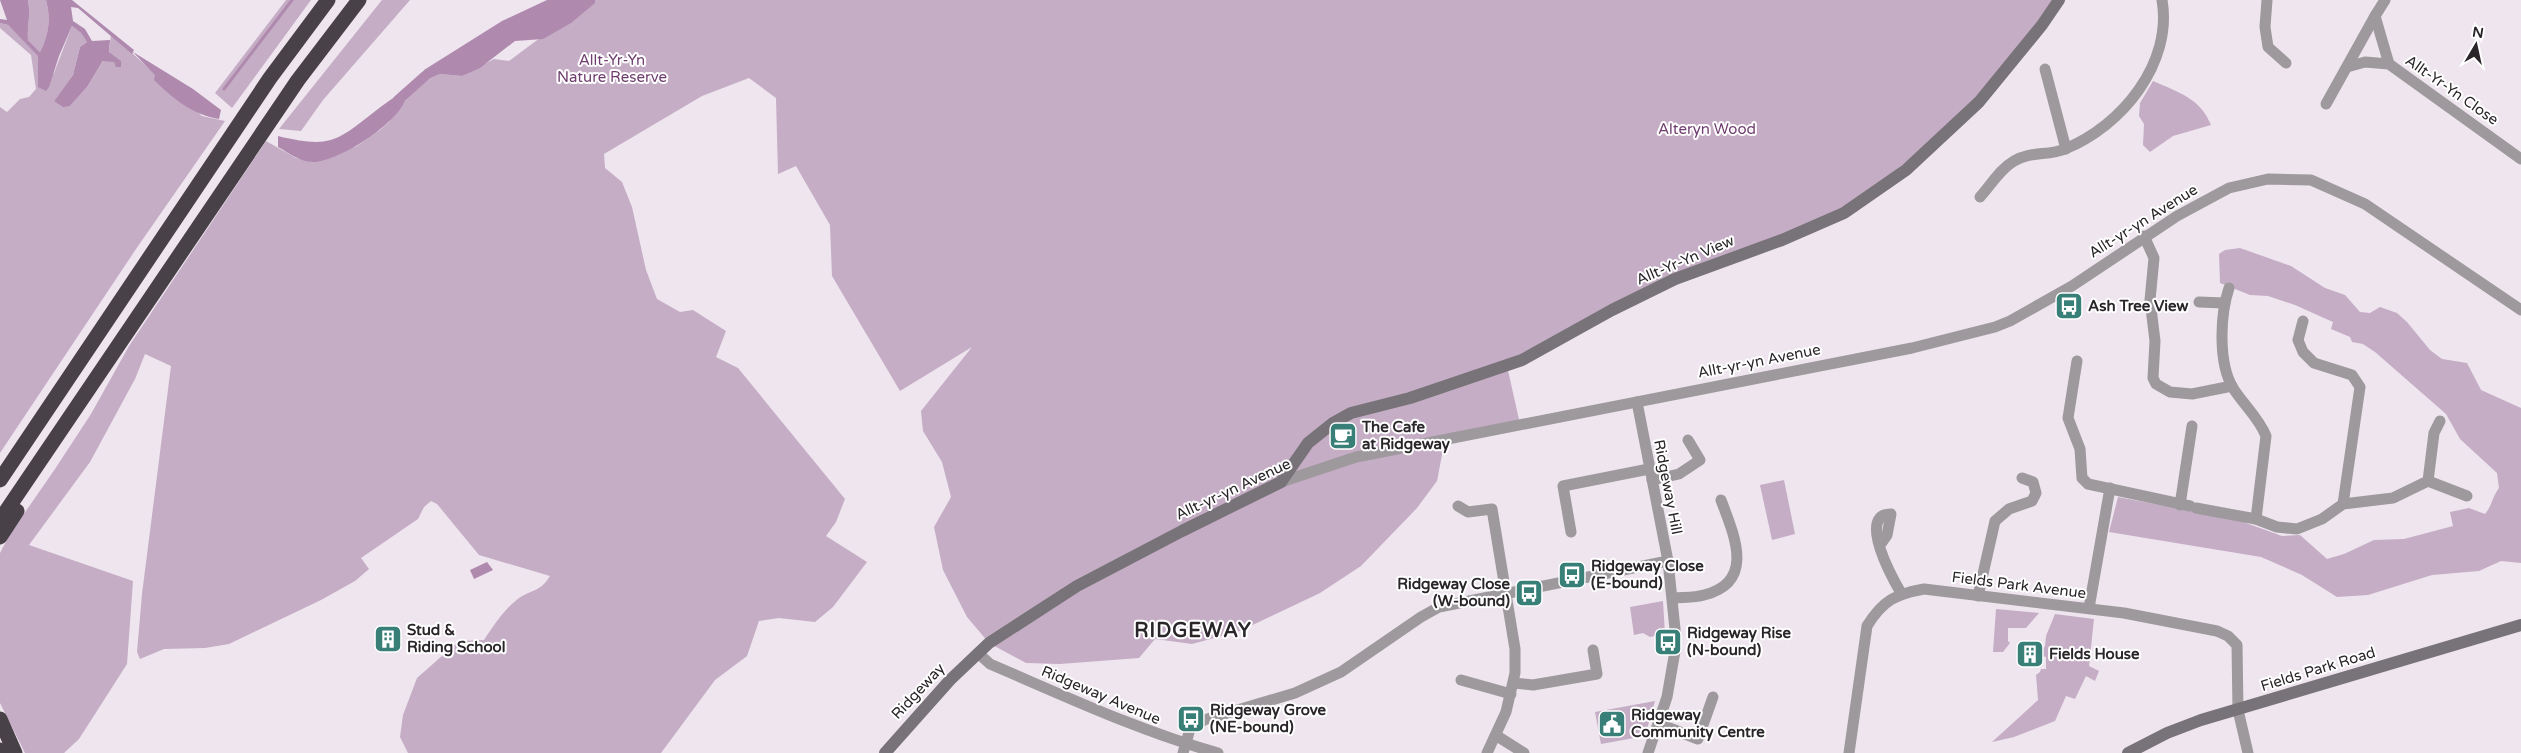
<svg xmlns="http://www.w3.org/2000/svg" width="2521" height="753" viewBox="0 0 2521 753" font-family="'Varela Round',sans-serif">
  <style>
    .green { fill: #c5adc5 }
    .water { fill: #af89ae }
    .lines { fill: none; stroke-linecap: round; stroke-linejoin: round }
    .stream { stroke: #af89ae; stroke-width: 3 }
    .canal { stroke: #af89ae; stroke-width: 10 }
    .street { stroke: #9d999c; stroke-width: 11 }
    .secondary { stroke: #787378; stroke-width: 12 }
    .highway { stroke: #494148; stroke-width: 15 }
    .labels { text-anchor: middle; stroke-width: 4; stroke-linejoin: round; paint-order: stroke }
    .park-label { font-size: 15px; fill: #6f3d6f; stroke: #fff }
    .street-label { font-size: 15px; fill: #292528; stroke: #fff }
    .poi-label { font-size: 15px; font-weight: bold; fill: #292528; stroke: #fff; text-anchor: start }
    .district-label { font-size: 20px; font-weight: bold; letter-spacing: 1px; fill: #292528; stroke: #fff }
  </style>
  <rect width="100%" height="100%" fill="#eee5ee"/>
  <g class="green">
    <path d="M28,0h18c5,20 3,34 -6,52l-12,-12c-1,-15 3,-24 0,-40z"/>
    <path d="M286,0h25l-79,108 -17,-15z"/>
    <path d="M382,0h28l-87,100 -22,31 -22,-2z"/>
    <path d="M591,0h1468l-80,102 -135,111 -109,42 -228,111 13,58 -75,15 -8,42 -20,27 -56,58 -41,27 -80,38 -48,13 -37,-5 -16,19 -79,6 -34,-1 -37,-20 -22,-26 -24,-47 -9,-43 17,-30 -9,-35 -19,-31 -2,-20 51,-64 -72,44 -68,-115 -2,-51 -34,-59 -18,8 -2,-76 -27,-20 -47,18 -98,58 1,14 17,14 10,25 14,63 11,29 23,13 13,-2 33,21 -10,26 22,11 107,131 -9,23 -10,14 41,26 -34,45 -18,15 -36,-4 -20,3 -12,35 -32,24 -54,73h-253l-8,-16 3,-22 14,-37 42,-37 25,-1c10,-15 20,-31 35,-42 14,-9 21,-6 31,-22l-71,-21 -42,-51 -6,-3 -7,6 -6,12 -57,39 8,11 -14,12 -34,19 -92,44 -24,4 -41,1 -24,10 -3,-7 5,-58 29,-228 -26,-12 -10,25 -45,83 -61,83 104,36 -6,83 -48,75 -15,14h-39l-25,-50v-150l10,-19 45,-65 36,-55 38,-68 137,-205 30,17 18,4 43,-16 23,-16 9,-8 24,-32 16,-11 11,-5 22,2 32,-17 15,2z"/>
    <path d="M0,23l8,2 31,31 -1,31 16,-14 18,-47 9,7 6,9 -7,5 -7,28 -19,26 16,5 17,-19 17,-27 16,1 -11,-9 2,-18 91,82 23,5 -89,128 -136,204v-346l7,5 13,-13 9,-2 7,-8 -5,-34 -31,-27z"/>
    <path d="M2153,81c25,11 47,17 58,44l-38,11 -23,16 -7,-7 1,-21 -5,-8 1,-13z"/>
    <path d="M2240,248l51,18 34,22 20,7 15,17 10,1 10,-6 17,6 10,9 23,28 12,9 25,4 14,27 40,18v155l-20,-2 -22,10 -47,4 -64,20 -31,2 -35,-22 -41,-18 -152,-25 9,-35 117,22 47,17 18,-1 27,24 17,-5 30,-14 30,-1 49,-13 -3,-14 19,-4 16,6c7,-8 7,-17 14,-26l-2,-15 -37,-34 -14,-25 -71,-62 -12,-8 -11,-2 -2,-5 -19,-8 2,-7 -38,-17 -27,-9 -18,-1 -30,-12 -1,-29 6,-4z"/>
    <path d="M1784,480l11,54 -23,6 -12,-55z"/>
    <path d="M1663,601l2,33 -15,3 -7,-4 -9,2 -4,-28z"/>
    <path d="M1996,609l43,4 -13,15h-18v13l2,2 -7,9h-10z"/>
    <path d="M2055,614l39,5 -5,47 10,5 -4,10 -9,-5 -11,23 -9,-3 -11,25 -41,16 -22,5 46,-42 -2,-25 4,-3 1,-3h5v-12l-4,-1 -1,-6 4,-4 1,-10z"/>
    <path d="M1655,701l-10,35 -44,8 -6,-32z"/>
  </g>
  <g class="water">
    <path d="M0,0h28c3,17 -1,24 0,40l12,12c9,-18 11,-33 6,-52h26l62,50 -1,2 60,37 28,21 -2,9c-28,-5 -45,-20 -65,-39l1,-5 -22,-23 -1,2 -54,-46 -7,-1 2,14 12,8 7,12 18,-1 -1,12 12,9v6h-5l-2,-5 -11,-1 -16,26 -17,19 -7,1 -9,-6 19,-26 7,-28 7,-5 -6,-9 -9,-7 -13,30 -10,31 -3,4 -8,-4v-31l-30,-31 -8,-2v-4l7,1z"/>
    <path d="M547,0h48v3l-24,20 -28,16 -28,2 -35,27 -18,8 -22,-2 -25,11 9,-15 78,-49z"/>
    <path d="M407,92c0,27 -68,70 -94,70 -13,0 -24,-9 -35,-15v-11c53,13 59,5 100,-27 11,-8 17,-14 29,-17z"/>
    <path d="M487,562l6,8 -19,9 -4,-9z"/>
  </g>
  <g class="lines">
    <path class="stream" d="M224,89l68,-89"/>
    <path class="canal" d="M398,100l27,-24"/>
    <g class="street">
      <path d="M2267,0l-2,27 3,20 18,16"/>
      <path d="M2385,0l-10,16 14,48"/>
      <path d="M2347,67l18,-5 24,2 132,95"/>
      <path d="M2045,69l21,80"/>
      <path d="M2326,104l49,-88"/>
      <path d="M1980,197c11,-12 20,-28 34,-36 16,-10 35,-5 51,-12 57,-23 108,-86 97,-149"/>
      <path d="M2144,236l10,22 -4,42 5,41 -2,37 3,6 14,8 22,2 40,-8"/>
      <path d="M2229,288c-9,27 -11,75 4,100 10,16 26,30 33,48l-10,83"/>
      <path d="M2199,302l25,1"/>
      <path d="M2303,321l-5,19 5,12 11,11 38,12 8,12 -17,117"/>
      <path d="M2077,361l-9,57 12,31 2,29 6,6 102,22"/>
      <path d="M1637,402l31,159 7,68v22l-8,46 -19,56"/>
      <path d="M1652,480l27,-6 21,-14 -12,-20"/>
      <path d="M2428,481l39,15"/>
      <path d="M1281,482l75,-25 556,-109 83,-21 15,-6 62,-35 105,-70 52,-28 39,-9 43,1 54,24 156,106"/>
      <path d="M2180,505l12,-79"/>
      <path d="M1458,506l10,6 24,-3 23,140v24l-9,39 -19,41"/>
      <path d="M2196,508l60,11 21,8 20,2 25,-10 21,-15 50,-6 35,-17 6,-48 6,-12"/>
      <path d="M1571,532l-8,-46 86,-17"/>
      <path d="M1880,545l7,-10 4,-21c-35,0 3,67 10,79"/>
      <path d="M1978,596l17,-75 14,-12 23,-8 4,-8 -3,-11 -11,-4"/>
      <path d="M1673,598c10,-1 21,0 31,-3 52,-13 30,-60 17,-95"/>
      <path d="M2089,608l21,-120"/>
      <path d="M978,653l12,11c75,32 149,67 228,89"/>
      <path d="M1461,680l50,14"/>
      <path d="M1514,683l19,2 64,-11 -4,-24"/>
      <path d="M1659,724l39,15 15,-42"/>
      <path d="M1497,736l27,17"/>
      <path d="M1183,753l7,-24 14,-9 91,-27 46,-21 80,-55 18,-10 229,-46"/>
      <path d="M1849,753l18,-127c16,-26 29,-32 57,-37l200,24 93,18 11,5 9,9 1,65 10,43"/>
    </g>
    <g class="secondary">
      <path d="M885,753l65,-73 39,-37 88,-57 105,-55 99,-49 27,-39 25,-20 18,-10 59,-15 112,-38 90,-50 63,-31 107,-39 62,-27 62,-43 73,-68 63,-77 17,-25"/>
      <path d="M2128,753l39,-20 34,-13 320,-95"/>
    </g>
    <g class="highway">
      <path d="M0,480l270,-402 58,-78"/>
      <path d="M0,520l298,-440 61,-80"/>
      <path d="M0,537l17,-26"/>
      <path d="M0,719l15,34"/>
      <path d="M0,750l2,3"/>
    </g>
  </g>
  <defs>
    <g id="bus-square" transform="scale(1.4375)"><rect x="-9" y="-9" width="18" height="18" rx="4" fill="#387f78" stroke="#fff"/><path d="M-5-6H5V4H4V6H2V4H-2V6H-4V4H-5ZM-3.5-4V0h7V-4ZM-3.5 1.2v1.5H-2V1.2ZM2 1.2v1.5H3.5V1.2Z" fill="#fff"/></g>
    <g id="cafe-square" transform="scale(1.4375)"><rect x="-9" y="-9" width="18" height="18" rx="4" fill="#387f78" stroke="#fff"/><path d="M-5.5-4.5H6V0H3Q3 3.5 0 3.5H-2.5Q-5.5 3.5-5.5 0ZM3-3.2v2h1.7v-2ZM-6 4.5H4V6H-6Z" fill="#fff"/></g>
    <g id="building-square" transform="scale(1.4375)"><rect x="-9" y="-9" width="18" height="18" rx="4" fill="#387f78" stroke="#fff"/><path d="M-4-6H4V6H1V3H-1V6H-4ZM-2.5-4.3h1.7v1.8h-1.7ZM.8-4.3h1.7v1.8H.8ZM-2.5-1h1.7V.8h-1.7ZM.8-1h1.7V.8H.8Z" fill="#fff"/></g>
    <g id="civic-square" transform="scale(1.4375)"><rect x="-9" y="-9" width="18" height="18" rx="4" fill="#387f78" stroke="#fff"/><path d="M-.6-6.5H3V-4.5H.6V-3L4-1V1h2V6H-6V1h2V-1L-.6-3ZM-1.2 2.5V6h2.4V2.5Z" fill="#fff"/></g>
  </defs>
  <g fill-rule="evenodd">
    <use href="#bus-square" x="2069" y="306"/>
    <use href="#cafe-square" x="1343" y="436"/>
    <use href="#bus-square" x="1572" y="575"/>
    <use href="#bus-square" x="1529" y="593"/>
    <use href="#building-square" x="388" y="639"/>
    <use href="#bus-square" x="1668" y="642"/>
    <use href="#building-square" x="2030" y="654"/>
    <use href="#bus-square" x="1191" y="719"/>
    <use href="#civic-square" x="1612" y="724"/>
  </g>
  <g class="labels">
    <g class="park-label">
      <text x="612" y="65">Allt-Yr-Yn<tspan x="612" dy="17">Nature Reserve</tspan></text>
      <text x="1707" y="134">Alteryn Wood</text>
    </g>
    <g class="street-label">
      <text transform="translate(2452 90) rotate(35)" y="5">Allt-Yr-Yn Close</text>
      <text transform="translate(2143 221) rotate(-32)" y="5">Allt-yr-yn Avenue</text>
      <text transform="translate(1685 260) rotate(-23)" y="5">Allt-Yr-Yn View</text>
      <text transform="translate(1759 361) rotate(-11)" y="5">Allt-yr-yn Avenue</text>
      <text transform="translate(1668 487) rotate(79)" y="5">Ridgeway Hill</text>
      <text transform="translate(1233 489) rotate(-25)" y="5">Allt-yr-yn Avenue</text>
      <text transform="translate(2019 585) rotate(7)" y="5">Fields Park Avenue</text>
      <text transform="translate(2318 669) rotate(-17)" y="5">Fields Park Road</text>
      <text transform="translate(918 691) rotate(-47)" y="5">Ridgeway</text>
      <text transform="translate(1101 695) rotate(23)" y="5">Ridgeway Avenue</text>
    </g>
    <g class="poi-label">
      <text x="2088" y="311">Ash Tree View</text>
      <text x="1362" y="432">The Cafe<tspan x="1362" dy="17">at Ridgeway</tspan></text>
      <text x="1591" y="571">Ridgeway Close<tspan x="1591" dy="17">(E-bound)</tspan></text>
      <text x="1510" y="589" text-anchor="end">Ridgeway Close<tspan x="1510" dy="17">(W-bound)</tspan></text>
      <text x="407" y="635">Stud &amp;<tspan x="407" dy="17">Riding School</tspan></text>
      <text x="1687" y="638">Ridgeway Rise<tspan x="1687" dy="17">(N-bound)</tspan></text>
      <text x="2049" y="659">Fields House</text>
      <text x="1210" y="715">Ridgeway Grove<tspan x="1210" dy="17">(NE-bound)</tspan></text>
      <text x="1631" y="720">Ridgeway<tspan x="1631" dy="17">Community Centre</tspan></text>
    </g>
    <g class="district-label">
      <text x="1193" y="637">RIDGEWAY</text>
    </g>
  </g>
  <g transform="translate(2476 45) rotate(9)" stroke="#ffffff" stroke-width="4" paint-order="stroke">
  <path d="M0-4L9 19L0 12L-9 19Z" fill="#292528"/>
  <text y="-8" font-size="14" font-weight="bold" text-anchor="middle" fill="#292528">N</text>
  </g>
</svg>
